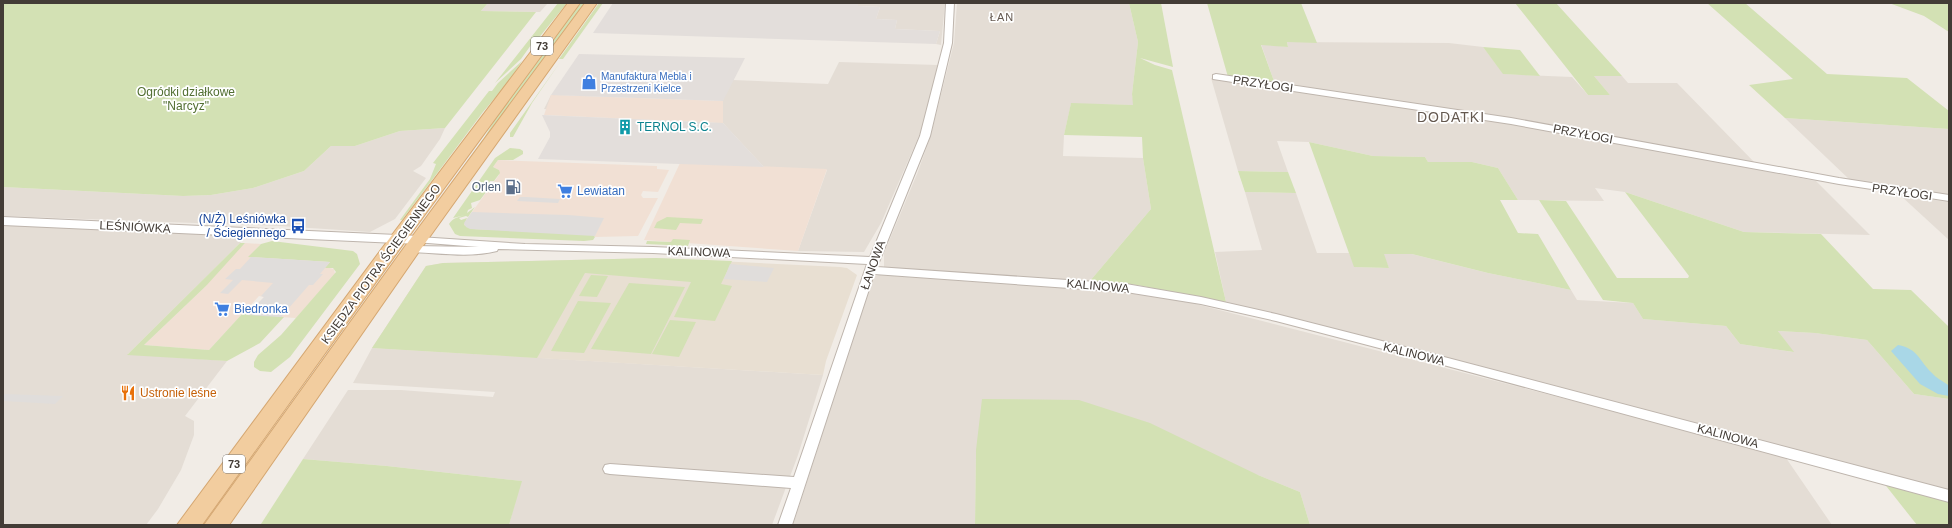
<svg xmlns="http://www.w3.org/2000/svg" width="1952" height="528" viewBox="0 0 1952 528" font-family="Arial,sans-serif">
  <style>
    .residential { fill: #e4ddd5 }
    .commercial { fill: #f1e0d4 }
    .industrial { fill: #e3dedb }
    .education { fill: #e8dfd2 }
    .green { fill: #d3e1b4 }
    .parking { fill: #e0dddb }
    .water { fill: #a9d7e7 }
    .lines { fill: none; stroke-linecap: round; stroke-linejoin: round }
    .minor-casing { stroke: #beb5ad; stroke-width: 2 }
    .tertiary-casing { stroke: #beb5ad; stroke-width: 2 }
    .primary-casing { stroke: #d5a771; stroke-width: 2 }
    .minor { fill: #fff; fill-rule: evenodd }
    .tertiary { fill: #fff; fill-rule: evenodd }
    .primary { fill: #f2cd9f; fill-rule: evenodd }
    .labels { text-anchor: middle; stroke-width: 3.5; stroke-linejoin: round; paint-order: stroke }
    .far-shop-label { font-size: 10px; fill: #366cbe; stroke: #fff; text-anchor: start }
    .far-neighbourhood-label { font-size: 11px; letter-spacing: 1px; fill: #64584f; stroke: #fff }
    .shield { fill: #fff; stroke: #7b7672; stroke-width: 1 }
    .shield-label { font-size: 11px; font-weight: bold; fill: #433c36 }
    .street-label { font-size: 12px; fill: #433c36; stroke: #fff }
    .park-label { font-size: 12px; fill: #516e31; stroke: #fff }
    .culture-label { font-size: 12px; fill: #0d838f; stroke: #fff; text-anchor: start }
    .service-label { font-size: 12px; fill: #4e5e75; stroke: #fff; text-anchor: end }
    .shop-label { font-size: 12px; fill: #366cbe; stroke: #fff; text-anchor: start }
    .transit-label { font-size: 12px; fill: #164399; stroke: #fff; text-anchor: end }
    .food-label { font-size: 12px; fill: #c56008; stroke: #fff; text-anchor: start }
    .quarter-label { font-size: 14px; letter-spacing: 1px; fill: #64584f; stroke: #fff }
  </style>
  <rect width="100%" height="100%" fill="#f1ece6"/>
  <g class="residential">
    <path d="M488,3h60l-8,9 -59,-1z"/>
    <path d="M858,3h87l-4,42 -5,-1 4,-13 -45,-2 2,-9 -21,-1 4,-12 -23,-1z"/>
    <path d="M957,3h172l9,39 -6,52 2,11 -63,-1 -7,31 -1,21 80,2 8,51 -61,72 -206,-13v-15l33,-79 13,-36 24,-95z"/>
    <path d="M1287,42l162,1 34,4 21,27 68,3 16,18h22l-17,-20 29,1 6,7h49l79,81 -280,-52 -201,-28 -14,-40 27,3z"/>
    <path d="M839,62l99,3 -15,61 -5,12 -37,85 -17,29 -66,-1 29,-81 -63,-3 -41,-44 -179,-14 7,-14 156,7 15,-1 11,-21 95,4z"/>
    <path d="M1211,78l185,27 149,24 271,52 54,54 -126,-3 -119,-40 -30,-4 9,13 -86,-1 -20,-32 -26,-6h-44l-3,-5 -52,-1 -64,-14 -32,-1 11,31 -50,-1z"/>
    <path d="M1785,118l164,11v66l-99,-15z"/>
    <path d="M445,128l-5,11 -19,27 -8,5 13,7 -31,41 -25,13 -90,-6 -277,-10v-29l180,9 28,-1 42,-7 51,-17 27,-25h24l45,-15z"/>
    <path d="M1245,192l51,1 21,60h32l6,14 34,1 -6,-14h29l76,19 83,17 6,10 56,3 10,16 83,7 14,18 53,8 -15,-21 37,2 52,7 47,54 35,5v91l-723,-188 -11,-50 47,-2z"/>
    <path d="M1900,195l49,7v38z"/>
    <path d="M3,223l243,14 -118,117 99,7 -42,55 9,5v14l-13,35 -23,39 -12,16h-143z"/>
    <path d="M879,275l242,17 71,11 592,152 48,70h-522l-10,-33 -42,-17 -282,-25 -1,75h-182l80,-248z"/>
    <path d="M372,348l136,8 315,19 -25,80 -26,70h-263l12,-44 -134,-15 -84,-7 45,-69h53l92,7 2,-5 -142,-9z"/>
  </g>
  <g class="commercial">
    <path d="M551,95l172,6v22l-179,-8z"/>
    <path d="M498,160l159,6v3l12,1 -11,22 -15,-1 -2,4 2,3h15l-20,38 -43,1 -3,-3 -119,-5 -9,-4v-2l35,-48v-5l-6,-3z"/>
    <path d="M680,163l147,6 -29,82 -154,-11z"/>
    <path d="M245,243l16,1 -12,13 81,5v6l4,1 1,5 -39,44 -49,-3 17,-18 -5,-1 -50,54 -65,-5 62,-59 5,-9z"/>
  </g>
  <g class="industrial">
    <path d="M613,3h245v3l22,1 -4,12 21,1 -2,9 45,2 -4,13 -343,-11z"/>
    <path d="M579,54l166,4 -22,43 -172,-6z"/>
    <path d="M542,115l181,8 41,44 -226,-8 12,-22v-5z"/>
  </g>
  <path class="education" d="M656,258l184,9 7,1 10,7 -31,86 -3,14 -451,-27 54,-82 17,-3z"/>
  <g class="green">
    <path d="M3,3h485l-7,8 55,1 -91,116 -45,3 -45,15h-24l-27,25 -51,17 -42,7 -28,1 -180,-9z"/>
    <path d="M558,3h9l-34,42h-2l-10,14 -26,24z"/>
    <path d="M579,3h7l-162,218 60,-83 15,-25z"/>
    <path d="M599,3h4l-40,56h-4z"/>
    <path d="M1129,3h32l12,64 -33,-9 15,7 17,5 54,232 -89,-17 -47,-4 61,-72 -8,-51 -1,-21 -78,-2 7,-32 62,2 -1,-11 6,-52z"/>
    <path d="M1207,3h94l16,40 -30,-1 1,5 -27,-2 14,39 -47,-7z"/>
    <path d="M1515,3h41l66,73h-28l16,19h-22z"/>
    <path d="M1707,3h38l82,71 80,4 42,33v18l-164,-11 -36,-33 44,-6z"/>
    <path d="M1889,3h60v29l-25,-16z"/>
    <path d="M1483,47l37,3 20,26 -37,-2z"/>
    <path d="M522,61l-12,19 -27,32 -81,108h-2l30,-41 6,-15 -3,-1 56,-72h3l6,-8z"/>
    <path d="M561,61l-29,42 -19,34h-3v-4z"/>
    <path d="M1309,142l64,14 52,1 3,5h44l26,6 20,32h-18l18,33 20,1 33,56 -83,-17 -76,-19h-28l5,14 -35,-1z"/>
    <path d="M510,148l10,1 3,2v3l-10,6h-15l-5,7 6,3 1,3 -6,8h-4l-1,2h4l-2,3 -5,-2 -2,4 6,-1 -10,13 -9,3 1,5 -4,2 -1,3 8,-6 -7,10 -2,-1 -7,2 2,2 6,-2 -3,7 9,4 119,5 3,3 -2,3 -9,1 -124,-5 -5,-2 -6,-10c4,-6 9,-7 16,-9l-12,3 42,-60z"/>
    <path d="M1238,171l50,1 8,21 -51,-1z"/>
    <path d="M1625,192l119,40 77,2 52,55 38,1 38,37v72l-35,-5 -47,-54 -52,-7 -37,-2 16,21 -54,-8 -14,-18 -83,-7 -10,-16 -30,-3 -64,-100 27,1 51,77h71l1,-2 -6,-8z"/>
    <path d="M667,217l36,2 -2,5 -21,-1 -4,7 -22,-2 3,-6z"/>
    <path d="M673,239l17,1 -2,6 -42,-2 1,-3 24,1z"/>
    <path d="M272,241l81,10 4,3 3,10 -70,93 -19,15 -11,-1 -6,-4v-5l4,-7 23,-20 55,-63 -3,-4h-8l5,-6 -82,-5 13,-13z"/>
    <path d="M240,243h5l-39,43 -62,59 65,5 34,-37 41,4 -24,26 -33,18 -100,-6z"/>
    <path d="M656,258l76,3 -11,23 11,2 -17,35 -41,-4 17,-35 -106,-9 -48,85 -165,-10 54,-82 17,-3z"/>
    <path d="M591,275l17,1 -11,21 -18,-1z"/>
    <path d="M629,283l56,4 -34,67 -60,-5z"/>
    <path d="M578,301l33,2 -27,50 -33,-2z"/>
    <path d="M670,320l26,2 -17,35 -27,-3z"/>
    <path d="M982,399l97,1 71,23 108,52 42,17 10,33h-335l1,-75z"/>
    <path d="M303,459l84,7 135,15 -13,44 -248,-1z"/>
    <path d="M1883,482l66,18v25h-32z"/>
  </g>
  <g class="parking">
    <path d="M520,197h6l34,2 -2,4 -41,-2z"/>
    <path d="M472,212l96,3 36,3 -9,18 -125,-7 -4,-2 -2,-4z"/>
    <path d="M251,257l17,1 62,4 -10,12h3l-10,11h-4l-28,32 -34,-2 17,-18 -3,-1 12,-13 -31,-3 -14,14 -8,-1 13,-13 -8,-1 11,-10h4z"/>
    <path d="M730,264l44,4 -7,14 -43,-3z"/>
    <path d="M5,394l58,2 -8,8 -52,-3v-5z"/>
  </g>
  <path class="water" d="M1898,345c21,4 21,16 34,28 4,5 11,8 16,12l1,11 -11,-2 -18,-10 -29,-33z"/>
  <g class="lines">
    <g class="minor-casing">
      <g id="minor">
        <path d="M946,3h8l-2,40 -22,93 -53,131 249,17 75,13 75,17 149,38 524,138v12l-524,-142 -149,-39 -75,-17 -75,-12 -252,-18 -82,251h-14l13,-37 -181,-14 -5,-1 -2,-4 2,-4 5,-1 184,13 73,-213 -214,-11 -155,-4 -1,2c-27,7 -58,2 -85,1l-5,-3 5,-3 67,1 -64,-5 -1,-2 5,-3 106,7 128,3 217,10 50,-121 24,-93z"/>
        <path d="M1216,74l295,44 328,60 110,17v6l-110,-17 -328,-60 -298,-45v-4z"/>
      </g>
    </g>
    <g class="tertiary-casing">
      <path id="tertiary" d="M3,217l416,19 5,1 2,3 -2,3 -5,1 -416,-19z"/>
    </g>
    <g class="primary-casing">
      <g id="primary">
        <path d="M568,3h12l-176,240 -202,282h-25l215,-290z"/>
        <path d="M585,3h12l-179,250 -189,272h-25l202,-280z"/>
      </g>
    </g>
    <use href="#minor" class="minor"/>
    <use href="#tertiary" class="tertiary"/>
    <use href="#primary" class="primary"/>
  </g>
  <defs>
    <g id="shop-bare" transform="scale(1.2)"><path d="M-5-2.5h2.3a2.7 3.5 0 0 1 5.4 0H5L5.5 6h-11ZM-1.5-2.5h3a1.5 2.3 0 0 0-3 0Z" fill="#3f7fe0" stroke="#fff" stroke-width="2.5" paint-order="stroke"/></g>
    <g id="building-bare" transform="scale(1.2)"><path d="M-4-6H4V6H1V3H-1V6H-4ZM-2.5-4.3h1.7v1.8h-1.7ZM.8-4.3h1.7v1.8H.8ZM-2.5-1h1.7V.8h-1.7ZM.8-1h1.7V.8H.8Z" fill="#0f9aa8" stroke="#fff" stroke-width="2.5" paint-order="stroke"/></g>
    <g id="fuel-bare" transform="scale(1.2)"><path d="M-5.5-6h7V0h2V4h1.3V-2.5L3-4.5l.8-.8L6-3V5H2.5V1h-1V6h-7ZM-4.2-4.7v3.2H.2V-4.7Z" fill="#5c6f8a" stroke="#fff" stroke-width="2.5" paint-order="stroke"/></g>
    <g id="supermarket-bare" transform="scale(1.2)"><path d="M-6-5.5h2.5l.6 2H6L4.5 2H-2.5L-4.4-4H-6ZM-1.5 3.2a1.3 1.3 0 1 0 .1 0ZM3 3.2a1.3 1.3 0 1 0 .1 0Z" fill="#3f7fe0" stroke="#fff" stroke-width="2.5" paint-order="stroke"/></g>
    <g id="bus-bare" transform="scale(1.2)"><path d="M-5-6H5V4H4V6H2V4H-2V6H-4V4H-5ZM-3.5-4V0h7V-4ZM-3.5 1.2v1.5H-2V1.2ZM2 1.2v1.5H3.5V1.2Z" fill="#1a4fb4" stroke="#fff" stroke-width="2.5" paint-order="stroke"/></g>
    <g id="restaurant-bare" transform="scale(1.2)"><path d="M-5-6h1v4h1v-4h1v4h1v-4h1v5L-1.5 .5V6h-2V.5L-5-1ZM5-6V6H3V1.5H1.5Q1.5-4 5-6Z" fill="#e8710a" stroke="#fff" stroke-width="2.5" paint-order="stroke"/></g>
  </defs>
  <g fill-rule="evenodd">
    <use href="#shop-bare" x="589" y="82"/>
    <use href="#building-bare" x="625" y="127"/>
    <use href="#fuel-bare" x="513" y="187"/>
    <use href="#supermarket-bare" x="565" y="191"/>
    <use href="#bus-bare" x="298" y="226"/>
    <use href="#supermarket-bare" x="222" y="309"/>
    <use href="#restaurant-bare" x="128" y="393"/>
  </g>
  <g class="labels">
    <g class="far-shop-label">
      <text x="601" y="80">Manufaktura Mebla i<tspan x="601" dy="12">Przestrzeni Kielce</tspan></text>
    </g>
    <g class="far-neighbourhood-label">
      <text x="1002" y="21">ŁAN</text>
    </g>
    <g class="shield">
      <rect x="531" y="37" width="22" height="18" rx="3"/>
      <rect x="223" y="455" width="22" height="18" rx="3"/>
    </g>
    <g class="shield-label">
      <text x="542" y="50">73</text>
      <text x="234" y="468">73</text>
    </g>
    <g class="street-label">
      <text transform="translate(1263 84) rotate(8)" y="4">PRZYŁOGI</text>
      <text transform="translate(1583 134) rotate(11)" y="4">PRZYŁOGI</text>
      <text transform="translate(1902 192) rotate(8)" y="4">PRZYŁOGI</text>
      <text transform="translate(135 227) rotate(3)" y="4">LEŚNIÓWKA</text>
      <text transform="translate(699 252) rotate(2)" y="4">KALINOWA</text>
      <text transform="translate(381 264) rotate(-54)" y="4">KSIĘDZA PIOTRA ŚCIEGIENNEGO</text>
      <text transform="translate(873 265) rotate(-70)" y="4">ŁANOWA</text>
      <text transform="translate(1098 286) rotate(5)" y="4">KALINOWA</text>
      <text transform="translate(1414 354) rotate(14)" y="4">KALINOWA</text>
      <text transform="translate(1728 436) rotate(15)" y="4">KALINOWA</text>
    </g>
    <g class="park-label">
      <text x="186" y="96">Ogródki działkowe<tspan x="186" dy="14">"Narcyz"</tspan></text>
    </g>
    <g class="culture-label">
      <text x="637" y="131">TERNOL S.C.</text>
    </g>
    <g class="service-label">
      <text x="501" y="191">Orlen</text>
    </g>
    <g class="shop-label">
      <text x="577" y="195">Lewiatan</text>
      <text x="234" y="313">Biedronka</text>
    </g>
    <g class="transit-label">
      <text x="286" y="223">(N/Ż) Leśniówka<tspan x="286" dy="14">/ Ściegiennego</tspan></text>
    </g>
    <g class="food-label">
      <text x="140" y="397">Ustronie leśne</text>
    </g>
    <g class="quarter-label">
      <text x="1451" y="122">DODATKI</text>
    </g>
  </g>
  <rect width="1952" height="528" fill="none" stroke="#433c36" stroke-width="8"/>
</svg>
